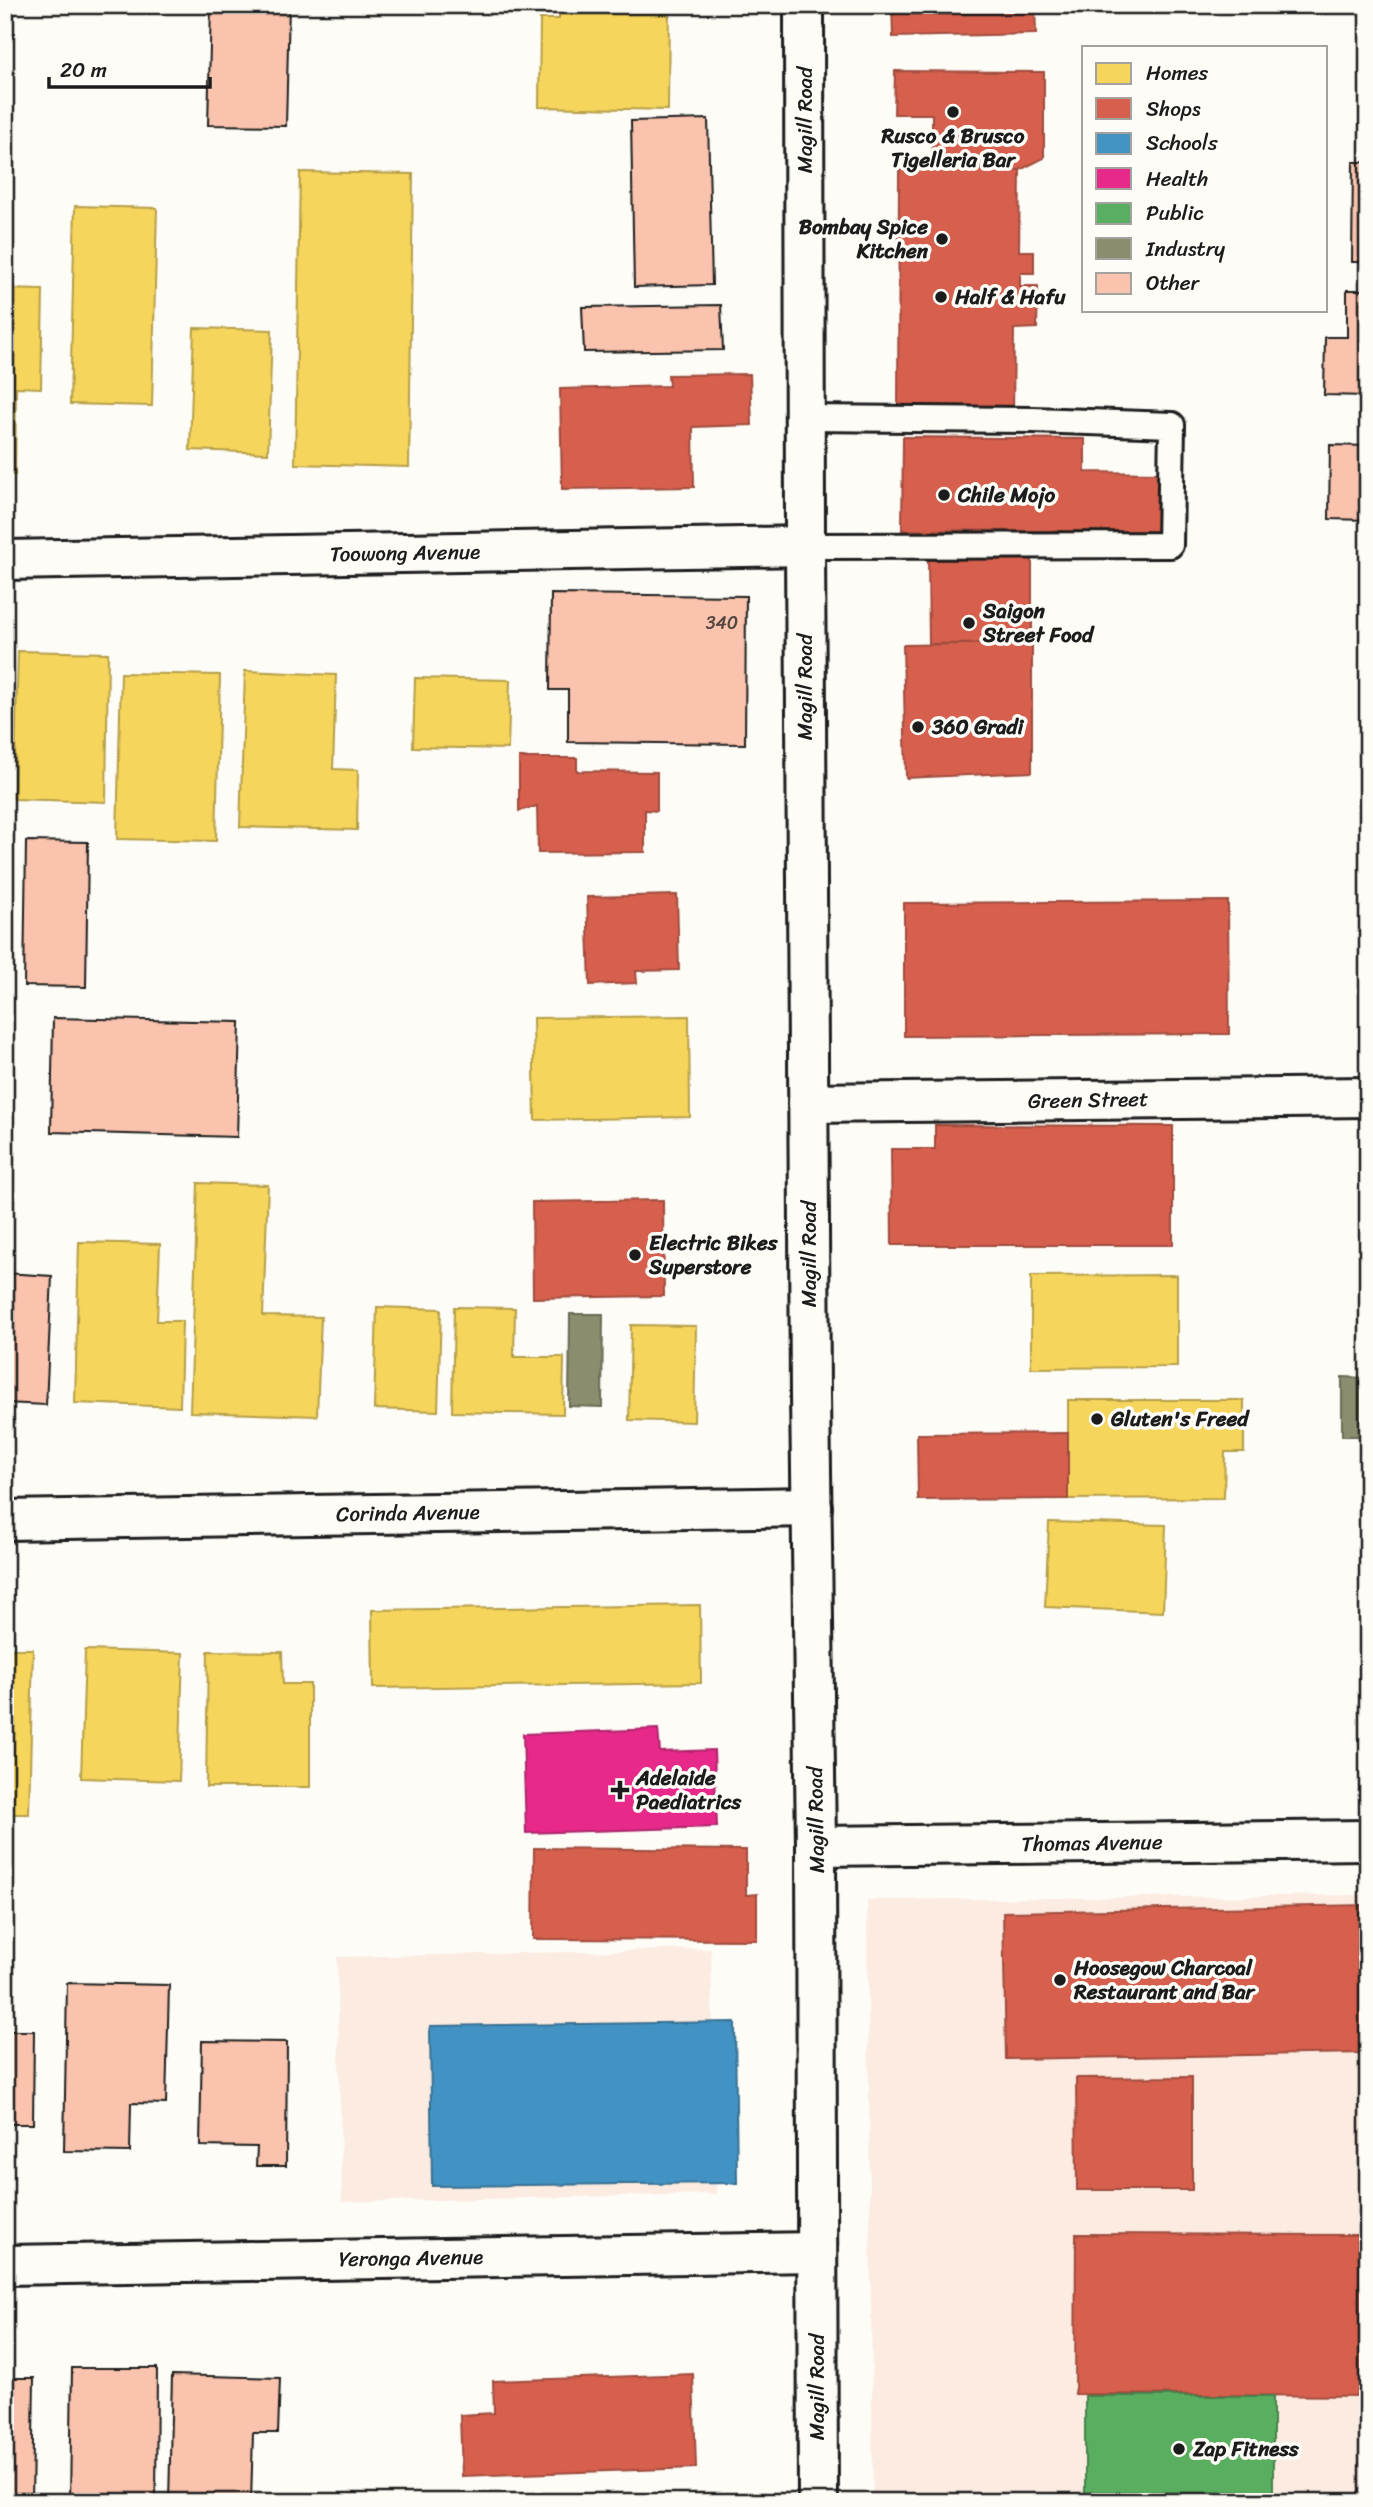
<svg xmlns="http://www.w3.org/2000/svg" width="1373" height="2507" viewBox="0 0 1373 2507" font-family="Sriracha,sans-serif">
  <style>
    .built { fill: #fcebe1 }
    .homes { fill: #f6d55c; stroke: #b59e49; stroke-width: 2 }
    .shops { fill: #d6604d; stroke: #9e4c3e; stroke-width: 2 }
    .schools { fill: #4393c3; stroke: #376f91; stroke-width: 2 }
    .health { fill: #e7298a; stroke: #aa2569; stroke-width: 2 }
    .public { fill: #5aae61; stroke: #47824c; stroke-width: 2 }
    .industry { fill: #8c8c6e; stroke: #6a6a55; stroke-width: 2 }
    .building { fill: #f9c3ad; stroke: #1c1c1c; stroke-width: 2 }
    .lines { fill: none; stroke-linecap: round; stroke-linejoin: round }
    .service-casing { stroke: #1c1c1c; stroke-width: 30 }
    .minor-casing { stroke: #1c1c1c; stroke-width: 44 }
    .secondary-casing { stroke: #1c1c1c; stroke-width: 44 }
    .service { stroke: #fdfcf7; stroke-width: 24 }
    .minor { stroke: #fdfcf7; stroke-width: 38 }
    .secondary { stroke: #fdfcf7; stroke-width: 38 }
    .poi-dot { fill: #1c1c1c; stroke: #fdfcf7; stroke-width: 2.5 }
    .labels { text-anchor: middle; stroke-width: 7; stroke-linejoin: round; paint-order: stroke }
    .number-label { font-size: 18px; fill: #534640 }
    .street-label { font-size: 21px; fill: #1c1c1c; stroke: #fdfcf7 }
    .poi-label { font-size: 21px; font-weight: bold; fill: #1c1c1c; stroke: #fdfcf7; text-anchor: start }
  </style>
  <rect width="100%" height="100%" fill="#fdfcf7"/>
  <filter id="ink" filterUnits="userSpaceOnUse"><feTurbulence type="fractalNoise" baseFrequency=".0143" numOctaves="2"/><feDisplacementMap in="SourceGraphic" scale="14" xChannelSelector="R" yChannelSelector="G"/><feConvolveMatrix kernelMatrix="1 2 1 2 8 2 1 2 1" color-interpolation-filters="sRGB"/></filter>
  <g filter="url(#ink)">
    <g class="built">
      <path d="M1368,1895v607h-495l-6,-602z"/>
      <path d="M711,1949l5,245 -374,8 -5,-245z"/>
    </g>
    <g class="homes">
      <path d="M559,5h110l-1,105 -129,-3 1,-88h19z"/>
      <path d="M300,172l113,2 -4,293 -114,-3z"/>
      <path d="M75,206l82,2 -5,198 -82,-2z"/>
      <path d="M5,289l38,1 -2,98 -25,-1 -1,88h-10z"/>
      <path d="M194,328l78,2 -4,123 -78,-3z"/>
      <path d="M18,651l90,2 -2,149 -92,-3z"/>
      <path d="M245,671l91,4 -3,94 25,1 -1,60 -117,-3z"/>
      <path d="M121,673l99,2 -4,166 -99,-2z"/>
      <path d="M415,678l95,2 -2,69 -95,-2z"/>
      <path d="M689,1016l1,101 -155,3 -2,-102z"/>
      <path d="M198,1183l70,2 -5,131 58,1 -4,99 -127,-4z"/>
      <path d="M79,1242l81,2 -3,77h25l-2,86 -105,-4z"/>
      <path d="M1177,1275v92l-146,1v-92z"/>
      <path d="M377,1307l64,2 -3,102 -64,-2z"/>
      <path d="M454,1307l61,1 -1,49h50l-1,57 -111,-2z"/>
      <path d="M631,1325l65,1 -2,96 -65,-2z"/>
      <path d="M1068,1400h176v52h-19l-1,46 -156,1z"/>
      <path d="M1049,1522l117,3 -3,87 -118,-5z"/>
      <path d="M700,1605l1,78 -328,5 -1,-78z"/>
      <path d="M5,1649h28l-4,165h-24z"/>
      <path d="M85,1650l98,3 -4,128 -98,-3z"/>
      <path d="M208,1651l74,1 1,32h27v103h-104z"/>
    </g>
    <g class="shops">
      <path d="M892,5h143l1,29 -143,3z"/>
      <path d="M895,71l149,1v86l-24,12h-121v-7h33v-49h-38z"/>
      <path d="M899,170h121l-1,81h15v22h-14v13h18l-1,42 -23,1 -1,85h-115z"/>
      <path d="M750,374l2,51 -59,2 1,60 -132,2 -2,-100 109,-3 -1,-11z"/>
      <path d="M903,437l182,2v33l75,1 1,59 -259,-2z"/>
      <path d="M1032,558v85l-103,1 -1,-84z"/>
      <path d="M1032,643v129l-126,6 -3,-133z"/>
      <path d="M519,758h58v13l80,1v39l-12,-1v42l-107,1 -1,-47 -18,5z"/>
      <path d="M677,895l2,75 -43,1 1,12 -47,2 -3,-88z"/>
      <path d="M1228,901l1,133 -325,2v-133z"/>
      <path d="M935,1125l238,1v119h-281l-1,-96h44z"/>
      <path d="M663,1200l1,96 -131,2 -1,-96z"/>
      <path d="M1068,1433v66l-150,1 -1,-66z"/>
      <path d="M534,1848l212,2v45l11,-1v46l-224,-1z"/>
      <path d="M1368,1905v148l-362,6 -3,-147z"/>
      <path d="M1192,2077v113h-115l-1,-112z"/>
      <path d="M1076,2234l292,1v161l-293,-2z"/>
      <path d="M693,2374l3,94 -234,8 -2,-61 34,-2 -1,-32z"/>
      <path d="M592,2497l84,1v4h-84z"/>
    </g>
    <path class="schools" d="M735,2022l2,161 -305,3 -2,-160z"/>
    <path class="health" d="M658,1729l2,23 54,-2 3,77 -191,6 -3,-99z"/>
    <rect class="public" x="1085" y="2396" width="188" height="106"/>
    <g class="industry">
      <path d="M570,1314h33l-1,93 -33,-1z"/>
      <path d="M1342,1377l26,1v58h-26z"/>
    </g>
    <g class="building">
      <path d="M211,5h78l-3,121 -78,-1z"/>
      <path d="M708,119l4,166 -78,2 -3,-166z"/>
      <path d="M1353,162h15v100h-16z"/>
      <path d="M1347,290h21v106l-44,-1 1,-58h22z"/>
      <path d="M721,305l2,45 -139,2 -2,-45z"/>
      <path d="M1330,445l38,1v74l-39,-1z"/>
      <path d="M551,594l195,2 -1,148 -177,-2v-52h-18z"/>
      <path d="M26,841l62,1 -2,145 -62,-1z"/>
      <path d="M53,1018l187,4 -3,115 -186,-5z"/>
      <path d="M5,1273l47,3 -6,129 -41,-2z"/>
      <path d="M67,1983l102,2 -3,119 -35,-1 -1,49 -66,-1z"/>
      <path d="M5,2031h29l-1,93h-28z"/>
      <path d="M202,2041l85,1 -1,124h-30l1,-19 -57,-1z"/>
      <path d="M72,2368h85l-1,134h-86z"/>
      <path d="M172,2375l108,3 -2,55h-25l-2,69h-82z"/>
      <path d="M5,2378h29l-2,124h-27z"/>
    </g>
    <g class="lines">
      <g class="service-casing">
        <path id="service" d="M805,546l365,-1 2,-120 -139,-5 -228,-2"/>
      </g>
      <g class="minor-casing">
        <g id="minor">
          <path d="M5,560l800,-14"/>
          <path d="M808,1103l560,-6"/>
          <path d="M5,1520l807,-13"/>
          <path d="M816,1846l552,-6"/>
          <path d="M5,2265l811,-13"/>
        </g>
      </g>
      <g class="secondary-casing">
        <path id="secondary" d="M804,5l1,541 5,849 6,451 2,656"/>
      </g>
      <use href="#service" class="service"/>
      <use href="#minor" class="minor"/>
      <use href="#secondary" class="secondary"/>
    </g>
  </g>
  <g class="poi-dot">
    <circle cx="953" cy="112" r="7"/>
    <circle cx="942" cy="239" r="7"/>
    <circle cx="941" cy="297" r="7"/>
    <circle cx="944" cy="495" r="7"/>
    <circle cx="969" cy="623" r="7"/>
    <circle cx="918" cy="727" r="7"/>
    <circle cx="635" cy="1255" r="7"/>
    <circle cx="1097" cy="1419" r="7"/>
    <path d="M616.5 1779.5h7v7h7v7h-7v7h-7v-7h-7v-7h7z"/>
    <circle cx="1060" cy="1980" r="7"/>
    <circle cx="1179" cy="2449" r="7"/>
  </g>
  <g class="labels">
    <g class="number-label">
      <text x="722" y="629">340</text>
    </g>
    <g class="street-label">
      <text transform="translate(805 120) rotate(-90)" y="7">Magill Road</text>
      <text transform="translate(405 553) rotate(-1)" y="7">Toowong Avenue</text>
      <text transform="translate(805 687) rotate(-90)" y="7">Magill Road</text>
      <text transform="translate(1088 1100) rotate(-1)" y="7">Green Street</text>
      <text transform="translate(809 1254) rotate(-90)" y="7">Magill Road</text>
      <text transform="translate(408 1513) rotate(-1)" y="7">Corinda Avenue</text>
      <text transform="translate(816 1820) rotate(-91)" y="7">Magill Road</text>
      <text transform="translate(1092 1843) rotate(-1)" y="7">Thomas Avenue</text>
      <text transform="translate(411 2258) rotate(-1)" y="7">Yeronga Avenue</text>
      <text transform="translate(817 2387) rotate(-90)" y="7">Magill Road</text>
    </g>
    <g class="poi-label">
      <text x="953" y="143" text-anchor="middle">Rusco &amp; Brusco<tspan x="953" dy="24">Tigelleria Bar</tspan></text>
      <text x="928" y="234" text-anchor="end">Bombay Spice<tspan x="928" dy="24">Kitchen</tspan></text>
      <text x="955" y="304">Half &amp; Hafu</text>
      <text x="958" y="502">Chile Mojo</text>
      <text x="983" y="618">Saigon<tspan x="983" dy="24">Street Food</tspan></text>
      <text x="932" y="734">360 Gradi</text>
      <text x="649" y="1250">Electric Bikes<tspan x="649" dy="24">Superstore</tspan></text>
      <text x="1111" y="1426">Gluten's Freed</text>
      <text x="636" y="1785">Adelaide<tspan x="636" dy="24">Paediatrics</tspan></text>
      <text x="1074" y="1975">Hoosegow Charcoal<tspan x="1074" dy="24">Restaurant and Bar</tspan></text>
      <text x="1193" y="2456">Zap Fitness</text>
    </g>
  </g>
  <rect width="1373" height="2507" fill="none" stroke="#fdfcf7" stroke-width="28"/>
  <rect x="14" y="14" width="1345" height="2479" fill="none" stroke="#1c1c1c" stroke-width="2.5" filter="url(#ink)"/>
  <rect x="1082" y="46" width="245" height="266" fill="#fdfcf7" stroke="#a3a29f" stroke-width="2"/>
  <rect x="1096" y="63" width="35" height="21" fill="#f6d55c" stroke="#a3a29f" stroke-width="2"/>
  <text x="1146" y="80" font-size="21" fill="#1c1c1c">Homes</text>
  <rect x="1096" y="98" width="35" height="21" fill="#d6604d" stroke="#a3a29f" stroke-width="2"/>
  <text x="1146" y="116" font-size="21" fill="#1c1c1c">Shops</text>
  <rect x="1096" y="133" width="35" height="21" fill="#4393c3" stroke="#a3a29f" stroke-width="2"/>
  <text x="1146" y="150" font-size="21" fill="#1c1c1c">Schools</text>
  <rect x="1096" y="168" width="35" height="21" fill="#e7298a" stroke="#a3a29f" stroke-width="2"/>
  <text x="1146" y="186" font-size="21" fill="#1c1c1c">Health</text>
  <rect x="1096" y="203" width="35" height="21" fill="#5aae61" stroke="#a3a29f" stroke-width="2"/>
  <text x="1146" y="220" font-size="21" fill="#1c1c1c">Public</text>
  <rect x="1096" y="238" width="35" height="21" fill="#8c8c6e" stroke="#a3a29f" stroke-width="2"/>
  <text x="1146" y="256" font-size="21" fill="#1c1c1c">Industry</text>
  <rect x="1096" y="273" width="35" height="21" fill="#f9c3ad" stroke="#a3a29f" stroke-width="2"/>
  <text x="1146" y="290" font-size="21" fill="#1c1c1c">Other</text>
  <path d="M49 77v10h161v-10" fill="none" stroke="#1c1c1c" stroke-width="3.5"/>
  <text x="60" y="77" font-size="21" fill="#1c1c1c" stroke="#fdfcf7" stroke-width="5" paint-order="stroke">20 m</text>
</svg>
